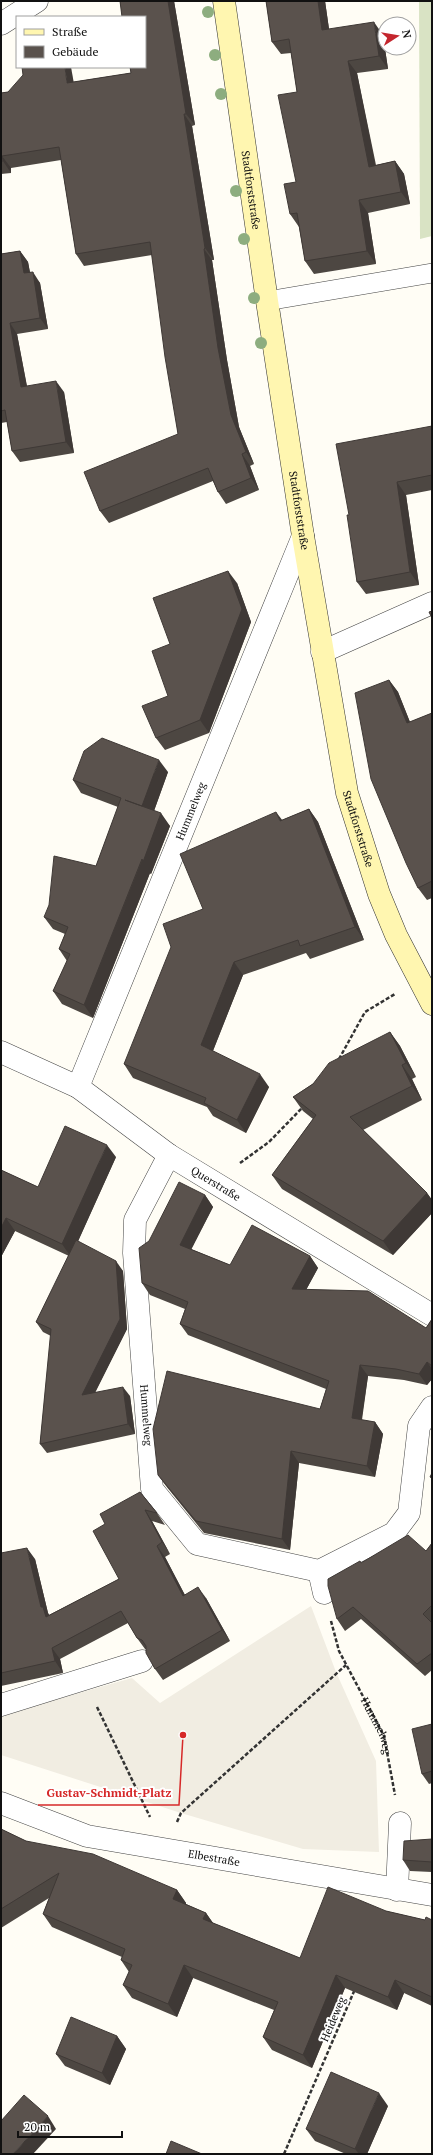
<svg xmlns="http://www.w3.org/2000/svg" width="433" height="2155" viewBox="0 0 433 2155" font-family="'PT Serif',serif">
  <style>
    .cemetery { fill: #d9e3c4 }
    .plaza { fill: #f1ede2 }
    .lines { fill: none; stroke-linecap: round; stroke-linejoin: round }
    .lane-casing { stroke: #444; stroke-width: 20 }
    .street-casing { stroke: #444; stroke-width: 23 }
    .secondary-casing { stroke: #333; stroke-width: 23 }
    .path { stroke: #333; stroke-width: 2.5; stroke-dasharray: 4 2; stroke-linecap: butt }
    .lane { stroke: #fff; stroke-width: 19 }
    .street { stroke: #fff; stroke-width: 22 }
    .secondary { stroke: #fff6b0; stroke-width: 22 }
    .tree { fill: #8dad7f }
    .wall { fill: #4d4742 }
    .shaded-wall { fill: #3f3936 }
    .building { fill: #5a524d; stroke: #3f3936 }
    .labels { text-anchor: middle; stroke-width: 4; stroke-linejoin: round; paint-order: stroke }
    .street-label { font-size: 11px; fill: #111; stroke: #fff }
    .leader { fill: none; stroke: #d62828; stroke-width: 1.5 }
    .callout-dot { fill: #d62828; stroke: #fff; stroke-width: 1.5 }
    .callout-label { font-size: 12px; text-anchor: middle; font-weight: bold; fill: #d62828; stroke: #fff; stroke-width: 4; stroke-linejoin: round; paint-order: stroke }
  </style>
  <rect width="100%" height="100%" fill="#fffdf5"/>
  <path class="cemetery" d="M419,1h13v235l-12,3z"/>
  <path class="plaza" d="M311,1606l25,66 40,89 3,91 -76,-3 -122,-36 -180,-58v-40l131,-37 28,25z"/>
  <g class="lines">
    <g class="lane-casing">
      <path id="lane" d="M267,301l165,-28"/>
    </g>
    <g class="street-casing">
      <g id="street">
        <path d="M1,24l36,-23"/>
        <path d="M322,652l110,-49"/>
        <path id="s2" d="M1,1052l77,35 91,68 263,160"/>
        <path id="s3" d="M78,1087l225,-551"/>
        <path id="s4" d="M169,1155l-34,65 -1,33 18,236 45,55 122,27 75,-38 15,-20 10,-87 13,-19"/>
        <path d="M319,1571l5,22"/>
        <path d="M1,1705l141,-44"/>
        <path id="s5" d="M1,1803l86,33 345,59"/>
        <path d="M397,1890l3,-67"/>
      </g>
    </g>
    <g class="secondary-casing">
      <g id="secondary">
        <path id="s6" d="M224,1l43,300 36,235 44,257 32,101 17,41 36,69"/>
      </g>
    </g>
    <g class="path">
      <path d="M339,1059l26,-47 30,-18"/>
      <path d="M240,1163l29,-21 34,-35"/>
      <path id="s1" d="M331,1621l8,30 45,85 11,59"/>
      <path d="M97,1707l53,110"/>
      <path d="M177,1822l4,-9 165,-148"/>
      <path d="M284,2154l71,-165"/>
    </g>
    <use href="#lane" class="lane"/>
    <use href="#street" class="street"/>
    <use href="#secondary" class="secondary"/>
  </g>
  <g class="tree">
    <circle cx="208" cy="12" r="6"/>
    <circle cx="215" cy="55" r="6"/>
    <circle cx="221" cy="94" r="6"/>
    <circle cx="236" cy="191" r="6"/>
    <circle cx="244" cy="239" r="6"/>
    <circle cx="254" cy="298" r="6"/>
    <circle cx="261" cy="343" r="6"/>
  </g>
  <g class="wall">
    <path d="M120,1h54l21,124 -3,1 22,134h-2l15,100 12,67 15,37 -4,2 9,24 -33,14 -8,-12 -5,-11 -104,42 -9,-12 78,-77 -26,-179 -68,11 -8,-12 -15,-94 -50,8v5l-10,1v-81l130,-20z"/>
    <path d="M266,1h59l4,28 54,6 5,34 -31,4 19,92 19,-4 9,13 6,30 -42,9 8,51 -62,10 -9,-13 -6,-34 -9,-13 6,-32 1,-90 -6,-39 -10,1 -9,-12z"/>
    <path d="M20,251l8,11 2,10 10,11 8,46 -31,5 10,52 37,6 10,61 -54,9 -8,-11 -5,-29 -6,1v-169z"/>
    <path d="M432,426v64l-26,5 13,90 -53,9 -9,-12 -8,-67z"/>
    <path d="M237,583l14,39 -42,111 -44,17 -9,-12 12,-42 2,-52z"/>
    <path d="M389,680l9,12 12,30 22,-9v185l-5,2 -9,-12z"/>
    <path d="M168,772l-14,39 16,15 -19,48 -1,-1 -57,145 -31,-14 -9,-13 14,-30 -8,-12 6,-15 -12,-5 -9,-12 52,-51 22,-59 -37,-14 -8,-13z"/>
    <path d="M309,809l9,13 46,118 -54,19 -4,-6 -63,22 -30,76 56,36 -23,46 -33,-17 -6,-9 -74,-29 -9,-14 79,-155 79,-89z"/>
    <path d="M390,1032l10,14 16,31 -4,2 10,21 -59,30 64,63 5,7v13l-39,42 -111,-66 -10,-14 41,-56 -10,-8 -10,-14z"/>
    <path d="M116,1157l-38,84 45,30 4,58 -32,63 35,4 5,38 -88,19 -7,-9 11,-108 -8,-4 -7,-10 33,-66 -54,-25 -14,26v-87l37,17z"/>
    <path d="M205,1195l8,12 -22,42 39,16 80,-9 8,12 -12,22 120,38 6,-9v60l-5,6 -23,-5 -36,-4 -6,44 13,2 8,12 -8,43 -76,-14 -9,87 -86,-17 -38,-47 -8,-11 162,-66 6,-20 -138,-54 -8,-11 5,-15 -35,-14 -8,-12 7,-42z"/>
    <path d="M140,1492l17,21 8,12 -13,-4 18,33 -5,3 20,38 21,3 24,43 -67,39 -8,-11 -9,-20h-1l-8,-11 -9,-15 -68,36 3,14 -62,13v-133l34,6 13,54 1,2 70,-36 -14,-55z"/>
    <path d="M432,1543v127l-7,6 -64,-57 -16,12 -8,-12 25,-56 64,-12z"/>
    <path d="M432,1724v59l-3,1 -7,-10z"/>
    <path d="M1,1829l25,12 151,49 9,13v1l20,9 7,10 87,35 86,-47 39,9h7v86l-28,-13 -7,17 -52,-22 -33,80 -40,-18 -9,-13 11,-27 -81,-32 -16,39 -45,-19 -9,-13 6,-13 -8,-12 1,-3 -70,-30 -9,-13 6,-16 -48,30z"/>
    <path d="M432,1839v33l-22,-1 -7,-11z"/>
    <path d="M117,2036l9,13 -16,36 -45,-19 -9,-12z"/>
    <path d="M388,2106l-21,48h-21l-31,-13 -9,-12z"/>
  </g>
  <g class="shaded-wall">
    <path d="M168,1h6l21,124 -9,-11z"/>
    <path d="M318,1h7l6,42 -9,-13z"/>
    <path d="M374,22l9,13 5,34 -9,-13z"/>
    <path d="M348,61l9,12 21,106 -9,-12z"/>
    <path d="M65,67h6l5,28 -9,-12z"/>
    <path d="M184,114l8,12 22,134 -9,-12z"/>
    <path d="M2,156l9,12v5l-8,-12z"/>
    <path d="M395,161l9,13 6,30 -9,-12z"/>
    <path d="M359,200l9,13 8,51 -9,-13z"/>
    <path d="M204,249l8,11 15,100 12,67 15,37 -8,-12 -15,-37 -13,-67z"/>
    <path d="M20,251l8,11 4,22 -8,-11z"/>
    <path d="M33,272l7,11 8,46 -8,-11z"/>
    <path d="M10,323l7,11 12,64 -8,-11z"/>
    <path d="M56,381l8,11 10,61 -8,-11z"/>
    <path d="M242,454l8,12 9,24 -8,-12z"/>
    <path d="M397,482l9,13 13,90 -9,-13z"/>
    <path d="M228,571l9,12 14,39 -42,111 -9,-13z"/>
    <path d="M389,680l9,12 17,43 -8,-12z"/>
    <path d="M159,760l9,12 -17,47 -9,-13z"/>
    <path d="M309,809l9,13 46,118 -9,-13z"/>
    <path d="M276,812l10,13 -6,-4z"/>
    <path d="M161,813l9,13 -19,48 -1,-1 -57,145 -9,-13z"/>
    <path d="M234,962l9,13 -33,83 -9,-13z"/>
    <path d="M390,1032l10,14 16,31 -10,-14z"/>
    <path d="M402,1065l10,14 10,21 -10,-14z"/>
    <path d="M260,1074l9,13 -23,46 -9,-13z"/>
    <path d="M107,1145l9,12 -45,100 -9,-13z"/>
    <path d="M427,1193l5,7v13l-39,42 -10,-14z"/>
    <path d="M205,1195l8,12 -25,49 -8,-11z"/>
    <path d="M6,1218l9,13 -14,26v-29z"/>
    <path d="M310,1256l8,12 -18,33 -8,-12z"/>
    <path d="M116,1261l7,10 4,58 -38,76 -7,-10z"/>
    <path d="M427,1362l5,7v10l-5,6 -8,-11z"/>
    <path d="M360,1365l8,11 -8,53 -8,-11z"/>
    <path d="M123,1387l7,9 5,38 -7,-10z"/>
    <path d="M375,1422l8,12 -8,43 -8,-11z"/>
    <path d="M291,1451l8,12 -9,87 -8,-11z"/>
    <path d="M145,1510l7,11 18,33 -8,-12z"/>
    <path d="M157,1546l8,11 26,50 -8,-11z"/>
    <path d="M27,1548l8,11 13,54 3,5 -5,-1 -5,-10z"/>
    <path d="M198,1587l8,11 24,43 -8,-11z"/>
    <path d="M52,1648l8,11 3,14 -8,-12z"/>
    <path d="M177,1890l9,13 -3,9 -10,-13z"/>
    <path d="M206,1913l9,13 -12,-7z"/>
    <path d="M184,1965l9,13 -16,39 -9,-13z"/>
    <path d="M336,1975l9,13 -33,80 -9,-13z"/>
    <path d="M395,1980l9,13 -7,17 -9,-13z"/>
    <path d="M117,2036l9,13 -16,36 -8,-12z"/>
    <path d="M379,2093l9,13 -21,48h-8l-4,-5z"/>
    <path d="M48,2116l8,13 -23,25h-20z"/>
  </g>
  <g class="building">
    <path d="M120,1h48l18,113h-2l21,134 -1,1 14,99 13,67 15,37 -4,2 9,24 -33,14 -10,-24 -108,43 -16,-39 94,-38 -13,-77 -15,-115 -74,12 -17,-107 -57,9 1,5h-2v-68l7,-1 15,-17 -1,-8h43l2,16 64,-10 -1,-6h15v-50h-23z"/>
    <path d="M266,1h52l4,29 52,-8 5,34 -31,5 21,106 26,-6 6,31 -42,8 8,51 -62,10 -8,-48 -7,1 -6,-30 12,-2 -18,-87 19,-3 -8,-53 -17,3z"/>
    <path d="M20,251l4,22 9,-1 7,46 -30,5 11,64 35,-6 10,61 -54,9 -7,-41 -4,1v-157z"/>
    <path d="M432,426v49l-35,7 13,90 -53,10 -10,-67h2l-13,-71z"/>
    <path d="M228,571l14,38 -42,111 -44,18 -14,-32 26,-10 -16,-45 18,-7 -17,-46z"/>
    <path d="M432,611v7l-3,-6z"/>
    <path d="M389,680l18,43 25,-10v168l-14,7 -12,-25 -35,-84 -16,-86z"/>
    <path d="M102,738l57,22 -17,46 -17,-6 36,13 -18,49 -1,-3 -58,146 -31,-14 17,-37 -11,-5 9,-22 -24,-10 5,-12 5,-49 42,10 25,-68 -48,-18 11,-29z"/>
    <path d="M309,809l46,118 -55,19 -2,-6 -64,22 -33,83 59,29 -23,46 -33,-17 2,-5 -82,-34 47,-117 -8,-23 40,-15 -23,-55 96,-42 4,9z"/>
    <path d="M390,1032l16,31 -4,2 10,21 -62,31 77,76 -44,48 -111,-66 44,-60 -23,-18 20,-13 16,-21z"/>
    <path d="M65,1126l42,19 -45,99 -56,-26 -5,10v-58l37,17z"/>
    <path d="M179,1182l26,13 -25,50 50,20 22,-40 58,31 -18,33 76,2 58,37 6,-9v47l-5,-4 -8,12 -23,-5 -36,-4 -8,53 23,4 -8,44 -76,-15 -9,88 -86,-18 -38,-46 -5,-46 14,-58 153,38 9,-28 -149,-57 8,-22 -46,-19 -3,-35 10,-7z"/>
    <path d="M76,1240l40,21 4,58 -38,76 41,-8 5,37 -88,20 11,-115 -15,-7z"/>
    <path d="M432,1473v5l-2,-1z"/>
    <path d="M140,1492l17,21 -12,-3 17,32 -5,4 26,50 15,-9 24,43 -67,39 -9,-16v-7l-4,-6 -5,-2 -16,-27 -69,37 3,13 -54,12v-120l26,-5 14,59h2l3,10 73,-38 -26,-48 12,-7 -5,-10z"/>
    <path d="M408,1535l18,16 6,-8v62l-9,9 9,9v30l-15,11 -64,-57 -16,12 -9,-33v-7l32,-18 1,2z"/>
    <path d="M432,1724v47l-10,3 -10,-45z"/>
    <path d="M1,1829l25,12 67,13 84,36 -4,9 33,14 -3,6 97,39 28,-71 58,24 39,9 1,-3 6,3v77l-37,-17 -7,17 -52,-22 -33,80 -40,-18 15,-35 -94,-37 -16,39 -45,-19 9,-20 -11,-5 4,-11 -82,-35 16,-41 -58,36z"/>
    <path d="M432,1839v23l-29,-2 1,-19z"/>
    <path d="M71,2017l46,19 -15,37 -46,-19z"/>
    <path d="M331,2072l48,21 -24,56 -49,-20z"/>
    <path d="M24,2095l24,21 -35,38h-12v-33z"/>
    <path d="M171,2141l31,13h-36z"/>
  </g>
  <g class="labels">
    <g class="street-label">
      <text dy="4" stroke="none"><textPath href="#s6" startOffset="191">Stadtforststraße</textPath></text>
      <text dy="4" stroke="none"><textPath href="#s6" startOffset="515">Stadtforststraße</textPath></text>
      <text dy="4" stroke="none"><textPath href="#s3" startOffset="298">Hummelweg</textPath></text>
      <text dy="4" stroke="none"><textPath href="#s6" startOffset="839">Stadtforststraße</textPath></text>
      <text dy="4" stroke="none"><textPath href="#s2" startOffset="253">Querstraße</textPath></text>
      <text dy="4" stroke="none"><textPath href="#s4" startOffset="269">Hummelweg</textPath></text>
      <text dy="4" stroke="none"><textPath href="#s1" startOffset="115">Hummelweg</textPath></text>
      <text dy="4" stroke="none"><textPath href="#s5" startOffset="221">Elbestraße</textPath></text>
      <text transform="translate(333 2019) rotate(-67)" y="4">Heideweg</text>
    </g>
  </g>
  <path class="leader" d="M183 1735L179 1805H38"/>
  <circle class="callout-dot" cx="183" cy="1735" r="4"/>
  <g class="callout-label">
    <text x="109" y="1797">Gustav-Schmidt-Platz</text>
  </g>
  <rect width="433" height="2155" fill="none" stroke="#111111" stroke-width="4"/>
  <rect x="16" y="16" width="130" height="52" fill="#ffffff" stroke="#a0a0a0"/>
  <rect x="24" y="29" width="20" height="6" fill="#fff6b0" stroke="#a0a0a0"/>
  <text x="52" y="36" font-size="12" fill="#111111">Straße</text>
  <rect x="24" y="46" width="20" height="12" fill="#5a524d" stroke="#a0a0a0"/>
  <text x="52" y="56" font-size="12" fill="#111111">Gebäude</text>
  <g transform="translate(397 36) rotate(78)"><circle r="19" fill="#ffffff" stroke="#a0a0a0"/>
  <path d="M0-3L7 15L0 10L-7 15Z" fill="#c4262e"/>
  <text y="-6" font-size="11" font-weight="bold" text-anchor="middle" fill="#111111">N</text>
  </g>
  <path d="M18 2131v6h104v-6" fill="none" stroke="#111111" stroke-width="2"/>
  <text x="24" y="2131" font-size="12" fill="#111111" stroke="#ffffff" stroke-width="3" paint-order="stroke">20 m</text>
</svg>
